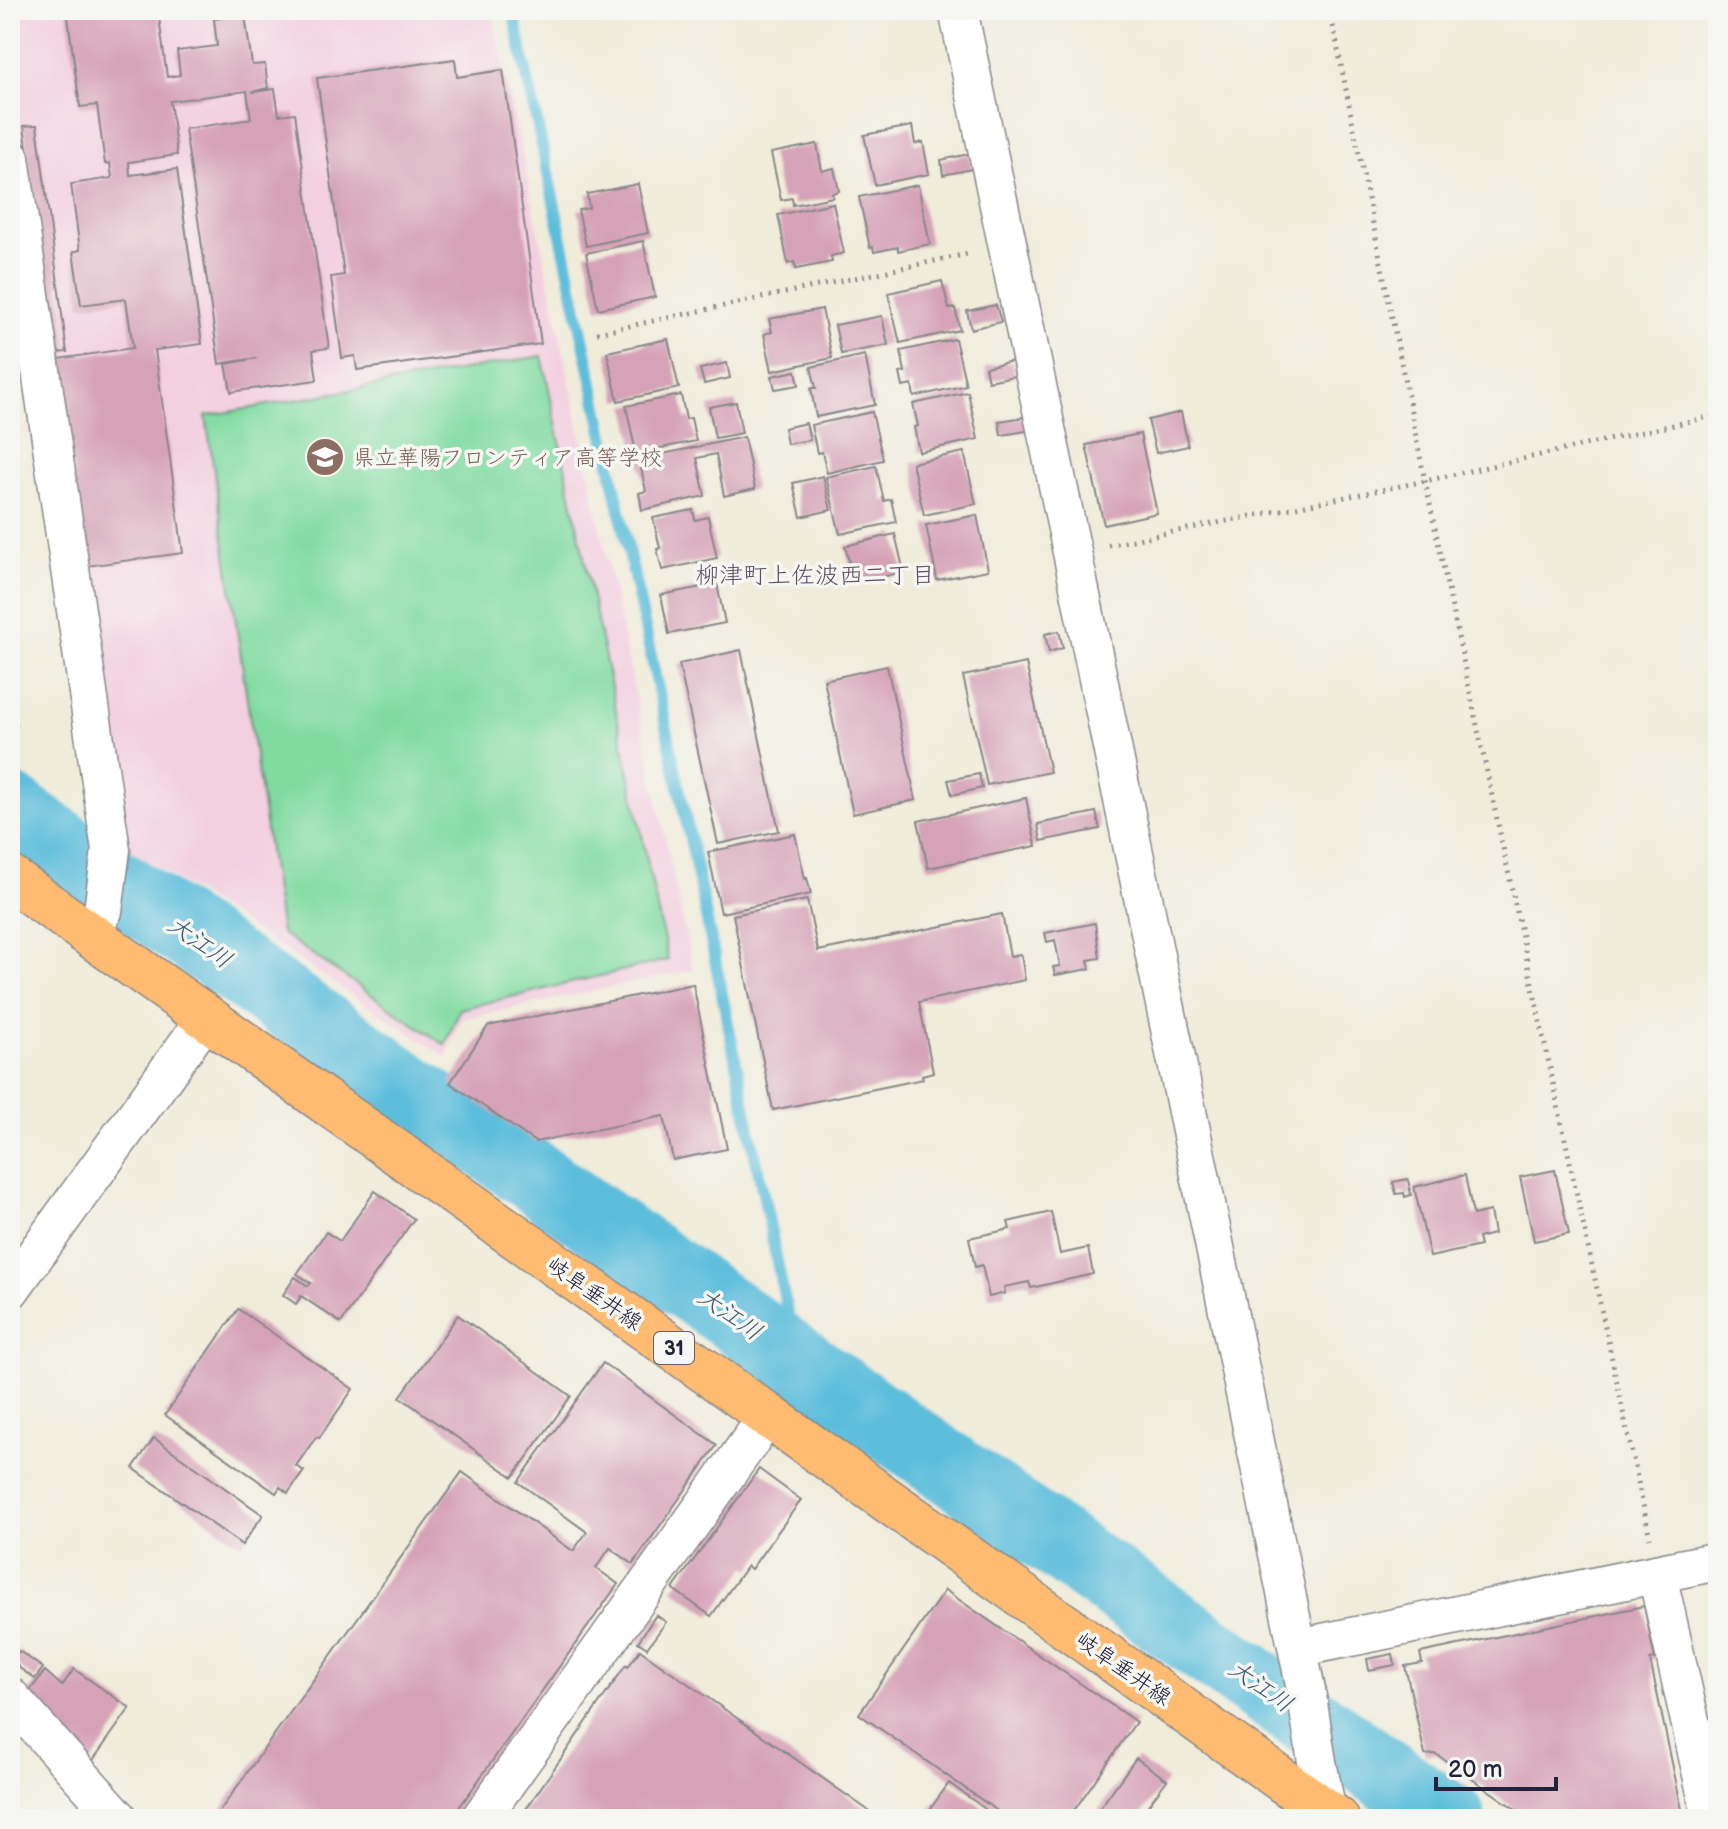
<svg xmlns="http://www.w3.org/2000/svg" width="1728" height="1829" viewBox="0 0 1728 1829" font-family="'Balsamiq Sans','Klee One',sans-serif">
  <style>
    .built { fill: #f3cfe0 }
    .green { fill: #81dba1; stroke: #527e6e; stroke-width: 2 }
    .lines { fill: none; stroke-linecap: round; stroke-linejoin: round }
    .stream { stroke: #5dbedb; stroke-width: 12 }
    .river { stroke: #5dbedb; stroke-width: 72 }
    .building { fill: #d6a2b7 }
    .minor-casing { stroke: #89878a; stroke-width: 41 }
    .primary-casing { stroke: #89878a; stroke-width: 47 }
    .path { stroke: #89878a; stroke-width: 5; stroke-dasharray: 2 6; stroke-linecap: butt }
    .minor { stroke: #fff; stroke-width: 38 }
    .primary { stroke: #febb71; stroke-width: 44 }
    .labels { text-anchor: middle; stroke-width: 7; stroke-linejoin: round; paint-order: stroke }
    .shield { fill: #f6f6f2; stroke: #626272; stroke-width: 2 }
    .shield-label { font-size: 20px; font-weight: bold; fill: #22223b }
    .education-label { font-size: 22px; fill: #785e54; stroke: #f6f6f2; text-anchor: start }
    .street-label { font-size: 22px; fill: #22223b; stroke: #f6f6f2 }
    .neighbourhood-label { font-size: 24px; fill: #614f66; stroke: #f6f6f2 }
    .water-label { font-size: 24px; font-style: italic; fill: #375973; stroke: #f6f6f2 }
  </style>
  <rect width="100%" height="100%" fill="#f6f6f2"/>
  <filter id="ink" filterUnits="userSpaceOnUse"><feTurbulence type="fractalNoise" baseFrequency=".0125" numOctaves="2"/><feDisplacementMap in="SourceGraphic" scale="16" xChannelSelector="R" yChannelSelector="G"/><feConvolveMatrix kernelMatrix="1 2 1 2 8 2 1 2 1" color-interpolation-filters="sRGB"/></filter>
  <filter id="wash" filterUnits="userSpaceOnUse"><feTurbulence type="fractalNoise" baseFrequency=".006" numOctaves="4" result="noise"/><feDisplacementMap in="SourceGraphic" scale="32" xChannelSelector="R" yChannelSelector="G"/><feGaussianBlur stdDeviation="1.8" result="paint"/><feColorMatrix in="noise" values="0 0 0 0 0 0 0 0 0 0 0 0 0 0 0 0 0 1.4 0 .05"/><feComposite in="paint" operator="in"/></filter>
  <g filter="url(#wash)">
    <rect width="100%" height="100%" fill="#f0ecda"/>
    <path class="built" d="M10,10h482l201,960 -231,49 -16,38 -329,-217 -107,-766z"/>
    <path class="green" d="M542,356l126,604 -208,49 -15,36 -164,-112 -75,-517z"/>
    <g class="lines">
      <path class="stream" d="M513,10l179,838 105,511"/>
      <path class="river" d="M10,809l1440,1010"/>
    </g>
    <g id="blocks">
      <g class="building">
        <path d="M67,10h91l9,67 13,-2 -3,-24 40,-5 -3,-27 31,-4 7,50 13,-1 3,24 -16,4 23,-3 4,26 16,-2 34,235 -16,2 4,30 -86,12 -5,-28 31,-6 -38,6 -34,-235 66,-10 -4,-28 -77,10 7,54 -48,7 1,13 47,-6 25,175 -47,6 28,203 -96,13 -29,-207 75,-11 -7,-49 -45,6 -8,-53 7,-2 -9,-66 41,-6 -2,-15 -5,1 -8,-59 -17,2z"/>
        <path d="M455,59l2,18 46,-7 38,274 -184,26 -2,-14 -13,2 -11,-81 13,-2 -27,-197z"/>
        <path d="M37,125l30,227 -12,1 -31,-227z"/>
        <path d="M912,126l3,18 8,-2 6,32 -54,11 -11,-50z"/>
        <path d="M817,144l5,27 12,-3 5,23 -7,2 1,4 -40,8 -1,-7 -11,2 -10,-47z"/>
        <path d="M969,154l3,15 -29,6 -2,-15z"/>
        <path d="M638,184l10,49 -62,13 -8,-36 11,-2 -2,-14z"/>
        <path d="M918,185l12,59 -32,7v-4l-24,5 -1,-5 -3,1 -11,-51z"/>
        <path d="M833,203l11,50 -13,3 1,6 -36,7 -2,-7 -6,2 -10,-49z"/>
        <path d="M643,241l12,56 -57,12 -12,-56z"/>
        <path d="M942,281l7,28 6,-1 5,22 -60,13 -12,-50z"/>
        <path d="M996,305l5,17 -30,7 -4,-18z"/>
        <path d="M822,309l10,49 -60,13 -8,-37 8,-2 -3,-13z"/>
        <path d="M882,316l6,29 -47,9 -6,-29z"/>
        <path d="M668,339l11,49 -61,13 -11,-49z"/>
        <path d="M955,339l11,46 -52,12 -2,-12 -9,2 -3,-14 5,-1 -4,-21z"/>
        <path d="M865,355l10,50 -59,12 -5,-29h5l-5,-21z"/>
        <path d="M1013,361l2,15 -27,5 -3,-14z"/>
        <path d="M727,363l3,15 -26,6 -4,-15z"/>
        <path d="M796,371l3,14 -24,4 -3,-13z"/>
        <path d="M968,392l10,47 -59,13 -5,-25 4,-1 -5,-22z"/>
        <path d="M681,395l5,24 5,-1 5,23 -60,12 -10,-47z"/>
        <path d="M736,402l6,31 -27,5 -6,-31z"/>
        <path d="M872,412l11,48 -56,13 -5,-21 -5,1 -6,-28z"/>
        <path d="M1181,412l7,34 -32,7 -8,-33z"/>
        <path d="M1025,417l2,14 -26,4 -2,-14z"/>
        <path d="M806,423l4,17 -23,4 -3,-16z"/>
        <path d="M1140,434l17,79 -53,12 -18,-80z"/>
        <path d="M744,437l11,52 -31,7 -8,-42 -19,4 8,38 -63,14 -3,-17 7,-2 -7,-32z"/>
        <path d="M964,452l12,52 -52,11 -12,-52z"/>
        <path d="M876,466l8,35 7,-2 5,23 -56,12 -14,-57z"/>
        <path d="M823,476l8,34 -30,7 -8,-34z"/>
        <path d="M693,510l2,10 13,-3 9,41 -55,12 -5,-21 3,-1 -7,-30z"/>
        <path d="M977,515l11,55 -51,10 -11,-55z"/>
        <path d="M895,534l9,38 -50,11 -9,-37z"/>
        <path d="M717,584l8,39 -56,11 -8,-39z"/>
        <path d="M1059,631l4,17 -14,4 -4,-18z"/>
        <path d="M741,650l38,181 -61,13 -39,-180z"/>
        <path d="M1026,663l24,109 -63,13 -24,-109z"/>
        <path d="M887,666l29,134 -63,14 -29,-134z"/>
        <path d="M10,698l7,28 -7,1z"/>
        <path d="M979,774l3,14 -30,7 -4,-15z"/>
        <path d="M1026,798l10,48 -108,22 -10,-47z"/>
        <path d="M1096,812l4,17 -59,12 -3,-17z"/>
        <path d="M795,834l10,45 2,-1 4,16 -90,19 -13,-61z"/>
        <path d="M807,900l11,51 184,-37 8,42 11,-2 4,26 -106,22 14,70 -11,3 1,4 -150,31 -40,-195z"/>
        <path d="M1095,923l5,35 -12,2 2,9 -35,6 -2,-8 7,-1 -5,-26 -8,2 -2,-9z"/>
        <path d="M693,984l34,165 -54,11 -9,-44 -129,26 -85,-59 38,-57z"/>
        <path d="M1555,1170l14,64 -35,7 -14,-64z"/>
        <path d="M1465,1175l8,40 17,-4 4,23 -16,4 2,8 -50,11 -16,-70z"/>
        <path d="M1408,1179l3,16 -6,2 -1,-4 -8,1 -3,-12z"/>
        <path d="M375,1191l39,28 -73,104 -40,-27 -5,8 -13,-9 12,-18 13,9 3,-3 -14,-9 29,-42 14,9z"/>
        <path d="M1051,1212l9,42 28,-6 5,26 -62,14 -2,-6 -25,5 1,6 -16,4 -7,-32 -7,2 -6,-29 41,-9 -2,-7z"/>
        <path d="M238,1309l115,80 -34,49 -3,-1 -20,29 8,5 -16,22 -8,-6 -4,6 -111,-78z"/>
        <path d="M458,1315l113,81 -58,81 -113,-80z"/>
        <path d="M603,1363l114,82 -84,119 -23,-16 -14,20 22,16 -167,235h-237l248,-347 111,79 14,-19 -69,-50z"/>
        <path d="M154,1438l109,77 -21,30 -109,-77z"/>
        <path d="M759,1469l42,31 -50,69 -4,-3 -36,50 -38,-27z"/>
        <path d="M945,1590l191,132 -68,97h-59l-150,-105z"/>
        <path d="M1644,1606l11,53 -5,1 34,159h-154l-94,-65 -11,1 -20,-89 17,-3 -2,-10z"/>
        <path d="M656,1615l10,7 -19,26 -9,-6z"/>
        <path d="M640,1650l235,165 -2,4h-354l107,-154 2,2z"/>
        <path d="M19,1651l24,17 -8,11 -24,-17z"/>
        <path d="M1393,1654l2,11 -26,5 -2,-11z"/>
        <path d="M74,1669l56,39 -44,62 -65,-68 24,-31 17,15z"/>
        <path d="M1136,1758l31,22 -27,36 4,3h-52z"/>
        <path d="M949,1783l50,36h-76z"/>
      </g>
    </g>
  </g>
  <g filter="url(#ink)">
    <use href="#blocks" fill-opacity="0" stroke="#89878a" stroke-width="2"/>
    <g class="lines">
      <g class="minor-casing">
        <g id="minor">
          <path d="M958,10l114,542 234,1138 11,72 10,50 -5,7"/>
          <path d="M10,158l101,692 -8,61 -13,23"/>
          <path d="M10,1290l197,-273"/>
          <path d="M1657,1574l55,245"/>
          <path d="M1298,1648l420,-87"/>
          <path d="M10,1697l109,122"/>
          <path d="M480,1819l288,-403"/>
        </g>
      </g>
      <g class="primary-casing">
        <path id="primary" d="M10,878l1327,941"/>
      </g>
      <g class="path">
        <path d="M1330,10l95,471 225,1057"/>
        <path d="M597,333l375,-80"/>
        <path d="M1108,545l317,-64 293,-66"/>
      </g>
      <use href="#minor" class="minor"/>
      <use href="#primary" class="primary"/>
    </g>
  </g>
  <defs>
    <g id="school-disc" transform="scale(2)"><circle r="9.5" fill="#8d6e63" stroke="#f6f6f2"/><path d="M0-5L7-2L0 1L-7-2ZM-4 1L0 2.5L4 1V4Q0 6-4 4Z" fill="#fff"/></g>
  </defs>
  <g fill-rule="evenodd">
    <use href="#school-disc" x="325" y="457"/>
  </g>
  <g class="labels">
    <rect class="shield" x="654" y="1332" width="40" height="32" rx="6"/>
    <g class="shield-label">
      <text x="674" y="1355">31</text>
    </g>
    <g class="education-label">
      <text x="353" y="465">県立華陽フロンティア高等学校</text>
    </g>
    <g class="street-label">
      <text transform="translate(595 1293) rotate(35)" y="8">岐阜垂井線</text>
      <text transform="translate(1124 1668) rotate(35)" y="8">岐阜垂井線</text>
    </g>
    <g class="neighbourhood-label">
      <text x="815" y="583">柳津町上佐波西二丁目</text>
    </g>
    <g class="water-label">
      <text transform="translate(200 942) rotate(35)" y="8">大江川</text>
      <text transform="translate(730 1314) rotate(35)" y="8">大江川</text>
      <text transform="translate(1261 1686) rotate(35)" y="8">大江川</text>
    </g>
  </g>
  <rect width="1728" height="1829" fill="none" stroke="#f6f6f2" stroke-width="40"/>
  <path d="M1436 1777v12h120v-12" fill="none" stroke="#22223b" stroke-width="4"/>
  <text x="1448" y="1777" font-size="24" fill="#22223b" stroke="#f6f6f2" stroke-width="6" paint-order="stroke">20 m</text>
</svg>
